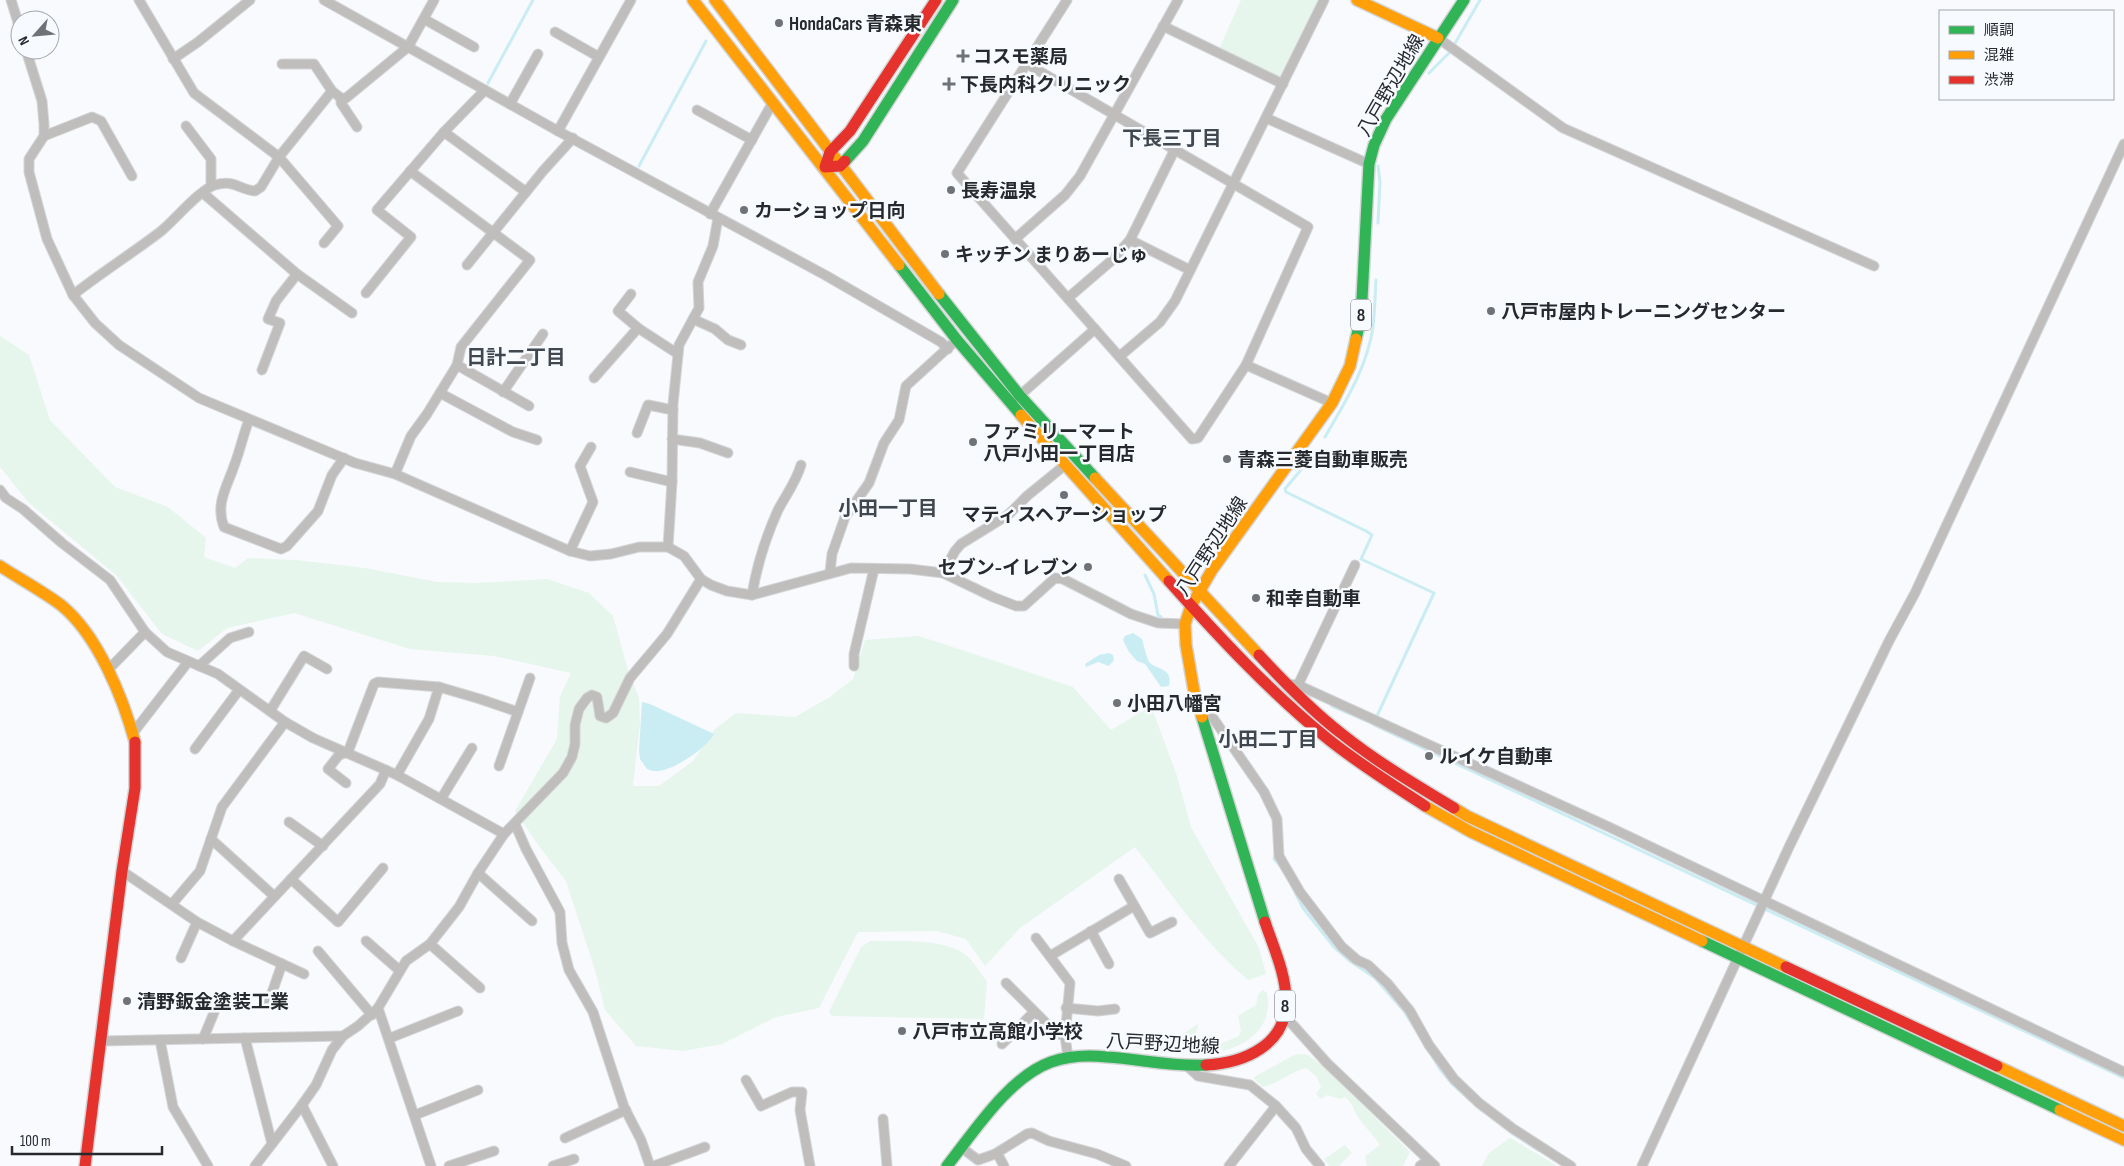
<svg xmlns="http://www.w3.org/2000/svg" width="2124" height="1166" viewBox="0 0 2124 1166" font-family="'Sofia Sans Condensed','Noto Sans JP',sans-serif">
  <style>
    .green { fill: #e6f6ec }
    .water { fill: #caedf4 }
    .lines { fill: none; stroke-linecap: round; stroke-linejoin: round }
    .stream { stroke: #caedf4; stroke-width: 3 }
    .street-casing { stroke: #d3d5d7; stroke-width: 11 }
    .fast-casing { stroke: #d3d5d7; stroke-width: 14 }
    .slow-casing { stroke: #d3d5d7; stroke-width: 14 }
    .jam-casing { stroke: #d3d5d7; stroke-width: 14 }
    .street { stroke: #bfbebd; stroke-width: 9 }
    .fast { stroke: #30b455; stroke-width: 11 }
    .slow { stroke: #ff9f0a; stroke-width: 11 }
    .jam { stroke: #e5322d; stroke-width: 11 }
    .poi-dot { fill: #707376; stroke: #f7fafe; stroke-width: 2 }
    .labels { text-anchor: middle; stroke-width: 5; stroke-linejoin: round; paint-order: stroke }
    .shield { fill: #f7fafe; stroke: #65686c; stroke-width: 1 }
    .shield-label { font-size: 18px; font-weight: bold; fill: #272a2d }
    .poi-label { font-size: 19px; font-weight: bold; fill: #272a2d; stroke: #f7fafe; text-anchor: start }
    .street-label { font-size: 19px; fill: #272a2d; stroke: #f7fafe }
    .neighbourhood-label { font-size: 20px; font-weight: bold; fill: #41474e; stroke: #f7fafe }
  </style>
  <rect width="100%" height="100%" fill="#f8fafd"/>
  <g class="green">
    <path d="M1241,0h78l-38,78 -62,-29z"/>
    <path d="M0,336l29,19 21,65 65,67 53,20 38,31 -2,19 31,11 13,-10 48,2 69,8 72,14 41,1 69,-4 42,14 24,23 15,54 11,28 1,26 -7,62h26l34,-25 22,-32 21,-16 59,4 35,-20 23,-18 12,-39 54,-4 154,51 38,43 40,-24 26,70 14,51 68,121 7,26 -18,6c-45,-38 -77,-87 -113,-133l-115,81 -35,38 -19,-27 -29,-8 -79,1 -39,76 -43,9 -54,27 -39,7 -47,-5 -31,-36 -10,-40 -29,-89 -25,-32 -26,-38 42,-72 3,-43 11,-23 -77,-17 -84,-7 -116,-36 -67,15 -29,23 -36,-17 -45,-58 -88,-73 -29,-36z"/>
    <path d="M870,941c28,1 76,-4 98,16 7,7 14,17 19,25l-3,37 -152,-3 -3,-4 32,-65z"/>
    <path d="M1263,990l4,3c6,33 -16,50 -44,58l-3,-4v-3l19,-8 2,-6 -3,-14 18,-11 2,-11z"/>
    <path d="M1198,1024c1,12 -19,26 -31,27 -10,1 -22,-2 -32,-3l-1,-4 41,-5z"/>
    <path d="M1300,1054l8,1 15,11 87,86 -7,14h-36l-2,-10 15,-11c-6,-9 -13,-16 -20,-25 -6,-8 -6,-16 -15,-23l-5,2 -13,-4 -6,4 -5,-5 5,-7 -5,-11 -10,-8c-16,4 -27,15 -43,19l-8,-7 -1,-3 40,-22z"/>
    <path d="M1510,1138l41,24 5,4h-74l7,-13z"/>
    <path d="M1345,1145l7,8 -13,13h-10l-5,-7z"/>
  </g>
  <g class="water">
    <path d="M1133,633l9,6c2,6 4,19 8,24 8,7 23,5 19,23l-8,1 -16,-23 -8,-3 -8,-9 -6,-12 2,-4z"/>
    <path d="M1109,653l4,2 1,5 -5,6 -11,-4 -12,5 -1,-3 14,-9z"/>
    <path d="M642,702l8,2 64,30c-7,14 -40,36 -56,37 -3,1 -8,-1 -11,-2l-7,-10 -1,-8z"/>
  </g>
  <g class="lines">
    <g class="stream">
      <path d="M1429,73l21,-21 30,-52"/>
      <path d="M488,83l45,-83"/>
      <path d="M639,166l67,-125"/>
      <path d="M1378,166l2,16 -2,41"/>
      <path d="M1325,437c20,-35 42,-69 48,-110 2,-16 2,-32 3,-47"/>
      <path d="M1309,460l-24,29 1,3 80,39 6,4 -11,24 73,34 -58,125"/>
      <path d="M1145,575l9,19 4,21 3,2"/>
      <path d="M1332,706l42,18"/>
      <path d="M1374,725l750,353"/>
      <path d="M1275,855l-1,4 8,9"/>
      <path d="M1291,884l12,24 31,39 16,14 25,17 29,33 36,58 12,15 29,26"/>
      <path d="M1510,1132l28,18"/>
    </g>
    <g class="street-casing">
      <g id="street">
        <path d="M11,0l9,29"/>
        <path d="M139,0l55,93 85,64 59,69 -14,17"/>
        <path d="M324,0l234,131 267,144 116,67 7,7"/>
        <path d="M424,19l50,28"/>
        <path d="M1163,26l120,58"/>
        <path d="M555,32l44,25"/>
        <path d="M1438,38l125,90 311,138"/>
        <path d="M26,50l16,51 2,23v12l-15,23v13l18,67 26,56 22,28 24,22 80,53 156,65 40,11 175,77 20,5 21,-2 28,-7h29l16,9 17,23 10,6 16,6 25,4 99,-27 59,1 33,4 50,24 23,9h8l31,-28 8,1 68,35 27,9 27,1"/>
        <path d="M173,59l25,-17 52,-42"/>
        <path d="M282,64h32l18,27"/>
        <path d="M1027,64l281,163 -62,138 -48,73 -6,1 -235,-266 110,-173"/>
        <path d="M341,98v5l16,24"/>
        <path d="M510,104l28,-50"/>
        <path d="M697,110l55,30"/>
        <path d="M1266,118l103,46"/>
        <path d="M186,126l25,33v27"/>
        <path d="M558,131l73,-131"/>
        <path d="M444,132l82,60"/>
        <path d="M44,136l48,-19 9,4 31,55"/>
        <path d="M203,193l94,81 -21,27 -8,18 12,4 -18,47"/>
        <path d="M710,214l63,-112"/>
        <path d="M1015,239l50,-44 15,-19 98,-176"/>
        <path d="M1130,240l60,30"/>
        <path d="M467,265l76,-94 30,-33"/>
        <path d="M297,274l55,39"/>
        <path d="M366,293l45,-56 -34,-27 67,-78 41,-42"/>
        <path d="M631,294l-13,17 20,17 40,26"/>
        <path d="M73,295c28,-22 58,-41 87,-63 14,-11 40,-43 55,-47 19,-6 25,5 40,6l6,-4 18,-30 53,-66 9,7h5l62,-51 26,-47"/>
        <path d="M1068,298l43,-37 19,-21 45,-91"/>
        <path d="M693,319l22,10 13,11 13,5"/>
        <path d="M1120,356l40,-34 15,-21 149,-301"/>
        <path d="M457,365l72,41"/>
        <path d="M1246,365l86,38"/>
        <path d="M594,378l44,-50"/>
        <path d="M503,392l40,-58"/>
        <path d="M440,393l73,39 24,8"/>
        <path d="M1017,398l78,-69"/>
        <path d="M249,420c-6,15 -9,31 -15,46 -7,21 -19,38 -10,61l57,22 6,-3 31,-35 14,-36 12,-17"/>
        <path d="M637,433l11,-28 25,5"/>
        <path d="M672,439l28,4 28,10"/>
        <path d="M630,472l42,10"/>
        <path d="M395,474l16,-38 16,-22 30,-49 4,-18 69,-87 -120,-89"/>
        <path d="M0,490l6,8 17,11 39,34 48,37 35,52 22,20 51,22 67,48 28,16 84,37 107,59"/>
        <path d="M668,547l4,-65 1,-78 6,-59 20,-37 -1,-26 15,-36 5,-28"/>
        <path d="M570,551l23,-49 -13,-36 11,-19"/>
        <path d="M830,572l2,-18 13,-37 24,-34 15,-40 15,-23 7,-34 45,-41"/>
        <path d="M943,573l12,-22 6,-7 47,-29 19,-19 38,-31"/>
        <path d="M752,595c5,-31 13,-56 26,-85 8,-15 18,-28 23,-45"/>
        <path d="M199,666l31,-28 19,-6"/>
        <path d="M854,666v-12l20,-85"/>
        <path d="M108,670l37,-38"/>
        <path d="M1286,684l12,1 311,142 515,245"/>
        <path d="M1298,685l57,-120"/>
        <path d="M1200,699l64,93 13,27 2,37 21,36 42,55 15,13 11,5 20,19 22,27 19,34 25,34 25,24 33,25 59,38"/>
        <path d="M270,711l34,-55 23,13"/>
        <path d="M133,733l55,-71"/>
        <path d="M195,749l44,-59"/>
        <path d="M499,766l31,-88"/>
        <path d="M397,775l32,-56 10,-32 41,12 38,13"/>
        <path d="M346,783l-18,-14 11,-14 9,-3 26,-68 4,-2 61,5"/>
        <path d="M441,799l31,-51"/>
        <path d="M289,822l34,24"/>
        <path d="M515,824l11,25 34,63 2,31 7,27 24,42 31,95 17,33 9,26"/>
        <path d="M211,839l63,57"/>
        <path d="M122,871l75,51 36,19 71,33"/>
        <path d="M478,873l54,48"/>
        <path d="M291,879l47,43 45,-54"/>
        <path d="M1119,879l31,54 22,-11"/>
        <path d="M172,904l28,-33 22,-64 63,-85"/>
        <path d="M1091,931l18,33"/>
        <path d="M1036,938l34,45 -5,53 3,21"/>
        <path d="M233,941l147,-157 6,-14"/>
        <path d="M366,941l33,29"/>
        <path d="M430,944l50,44"/>
        <path d="M318,951l54,64"/>
        <path d="M1050,956l84,-50"/>
        <path d="M181,958l16,-36"/>
        <path d="M1006,983l50,50 9,3"/>
        <path d="M268,1004l14,-40"/>
        <path d="M378,1008l53,158"/>
        <path d="M1066,1008l32,3 17,-2"/>
        <path d="M1283,1017l10,8 34,38 108,103"/>
        <path d="M245,1038l27,106"/>
        <path d="M390,1038l68,-27"/>
        <path d="M203,1039l15,-36"/>
        <path d="M160,1040l13,67 35,59"/>
        <path d="M101,1041l242,-5"/>
        <path d="M1002,1044l32,-32"/>
        <path d="M1186,1065l12,11 52,9 26,21 20,22 10,21 14,17"/>
        <path d="M746,1080l15,26 31,-14h10l-2,18 10,56"/>
        <path d="M302,1105l31,61"/>
        <path d="M415,1115l63,-25"/>
        <path d="M883,1119l4,47"/>
        <path d="M565,1138l61,-28"/>
        <path d="M962,1148l16,12 17,-6 32,-20 5,-1 17,8 48,13 29,12"/>
        <path d="M997,1153l7,13"/>
        <path d="M255,1166l47,-61 14,-20 16,-35 11,-14 15,-10 20,-18 28,-47 24,-17 29,-37 19,-34 26,-39 59,-61 9,-16 3,-13v-19l4,-16 8,-11 5,-3 5,2 3,19 6,2 7,-5 17,-35 37,-44 34,-55"/>
        <path d="M449,1166l45,-15"/>
        <path d="M553,1166l21,-7"/>
        <path d="M654,1166l51,-19"/>
        <path d="M1229,1166l47,-60"/>
        <path d="M1420,1166l8,-6"/>
        <path d="M1642,1166l147,-319 100,-206 26,-48 209,-449"/>
      </g>
    </g>
    <g class="fast-casing">
      <g id="fast">
        <path d="M845,161l18,-20 90,-141"/>
        <path d="M899,265l58,75 64,75"/>
        <path d="M939,294l81,102 75,82"/>
        <path d="M1356,339l5,-21 8,-154 5,-19 12,-26 78,-119"/>
        <path d="M1202,717l63,205"/>
        <path d="M1702,941l358,169"/>
        <path d="M947,1166c27,-34 62,-89 104,-104 17,-6 38,-7 56,-5 33,2 66,10 99,8"/>
      </g>
    </g>
    <g class="slow-casing">
      <g id="slow">
        <path d="M693,0l206,265"/>
        <path d="M715,0l224,294"/>
        <path d="M1357,0l81,38"/>
        <path d="M1021,415l148,166"/>
        <path d="M1095,478l164,177"/>
        <path d="M0,566c20,13 42,25 61,39 37,30 62,93 74,137"/>
        <path d="M1202,717l-8,-26 -8,-46 -1,-21 6,-18 21,-36 120,-167 18,-37 6,-27"/>
        <path d="M1425,806l46,26 231,109"/>
        <path d="M1454,808l13,8 319,151"/>
        <path d="M1997,1066l127,60"/>
        <path d="M2060,1110l64,30"/>
      </g>
    </g>
    <g class="jam-casing">
      <g id="jam">
        <path d="M845,161l-5,5 -15,1 5,-15 20,-21 86,-131"/>
        <path d="M1169,581c49,55 102,112 159,158 31,25 65,46 97,67"/>
        <path d="M1259,655c26,28 53,56 83,79 35,28 74,51 112,74"/>
        <path d="M1786,967l211,99"/>
        <path d="M1206,1065c38,-2 81,-20 80,-65 0,-26 -13,-54 -21,-78"/>
        <path d="M85,1166l37,-295 13,-83v-46"/>
      </g>
    </g>
    <use href="#street" class="street"/>
    <use href="#fast" class="fast"/>
    <use href="#slow" class="slow"/>
    <use href="#jam" class="jam"/>
  </g>
  <g class="poi-dot">
    <circle cx="779" cy="23" r="5"/>
    <path d="M960.5 48.5h5v5h5v5h-5v5h-5v-5h-5v-5h5z"/>
    <path d="M946.5 76.5h5v5h5v5h-5v5h-5v-5h-5v-5h5z"/>
    <circle cx="951" cy="190" r="5"/>
    <circle cx="744" cy="210" r="5"/>
    <circle cx="945" cy="254" r="5"/>
    <circle cx="1491" cy="311" r="5"/>
    <circle cx="973" cy="442" r="5"/>
    <circle cx="1227" cy="459" r="5"/>
    <circle cx="1064" cy="495" r="5"/>
    <circle cx="1088" cy="567" r="5"/>
    <circle cx="1256" cy="598" r="5"/>
    <circle cx="1117" cy="703" r="5"/>
    <circle cx="1429" cy="756" r="5"/>
    <circle cx="127" cy="1001" r="5"/>
    <circle cx="902" cy="1031" r="5"/>
  </g>
  <g class="labels">
    <g class="shield">
      <rect x="1351" y="299.5" width="20" height="31" rx="4"/>
      <rect x="1275" y="990.5" width="20" height="31" rx="4"/>
    </g>
    <g class="shield-label">
      <text x="1361" y="321">8</text>
      <text x="1285" y="1012">8</text>
    </g>
    <g class="poi-label">
      <text x="789" y="30">HondaCars 青森東</text>
      <text x="973" y="63">コスモ薬局</text>
      <text x="960" y="91">下長内科クリニック</text>
      <text x="961" y="197">長寿温泉</text>
      <text x="754" y="217">カーショップ日向</text>
      <text x="955" y="261">キッチン まりあーじゅ</text>
      <text x="1501" y="318">八戸市屋内トレーニングセンター</text>
      <text x="983" y="438">ファミリーマート<tspan x="983" dy="22">八戸小田一丁目店</tspan></text>
      <text x="1237" y="466">青森三菱自動車販売</text>
      <text x="1064" y="521" text-anchor="middle">マティスヘアーショップ</text>
      <text x="1078" y="574" text-anchor="end">セブン-イレブン</text>
      <text x="1266" y="605">和幸自動車</text>
      <text x="1127" y="710">小田八幡宮</text>
      <text x="1439" y="763">ルイケ自動車</text>
      <text x="137" y="1008">清野鈑金塗装工業</text>
      <text x="912" y="1038">八戸市立高館小学校</text>
    </g>
    <g class="street-label">
      <text transform="translate(1390 85) rotate(-60)" y="7">八戸野辺地線</text>
      <text transform="translate(1211 546) rotate(-57)" y="7">八戸野辺地線</text>
      <text transform="translate(1163 1043) rotate(3)" y="7">八戸野辺地線</text>
    </g>
    <g class="neighbourhood-label">
      <text x="1172" y="145">下長三丁目</text>
      <text x="516" y="364">日計二丁目</text>
      <text x="888" y="515">小田一丁目</text>
      <text x="1268" y="746">小田二丁目</text>
    </g>
  </g>
  <rect x="1939" y="10" width="175" height="90" fill="#f7fafe" stroke="#a4a7aa"/>
  <rect x="1949" y="26" width="25" height="8" fill="#30b455" stroke="#a4a7aa"/>
  <text x="1984" y="35" font-size="15" fill="#272a2d">順調</text>
  <rect x="1949" y="51" width="25" height="8" fill="#ff9f0a" stroke="#a4a7aa"/>
  <text x="1984" y="60" font-size="15" fill="#272a2d">混雑</text>
  <rect x="1949" y="76" width="25" height="8" fill="#e5322d" stroke="#a4a7aa"/>
  <text x="1984" y="85" font-size="15" fill="#272a2d">渋滞</text>
  <g transform="translate(35 35) rotate(243)"><circle r="24" fill="#f7fafe" stroke="#a4a7aa"/>
  <path d="M0-4L9 19L0 12L-9 19Z" fill="#707376"/>
  <text y="-8" font-size="14" font-weight="bold" text-anchor="middle" fill="#272a2d">N</text>
  </g>
  <path d="M12 1146v8h150v-8" fill="none" stroke="#272a2d" stroke-width="2.5"/>
  <text x="20" y="1146" font-size="15" fill="#272a2d" stroke="#f7fafe" stroke-width="4" paint-order="stroke">100 m</text>
</svg>
